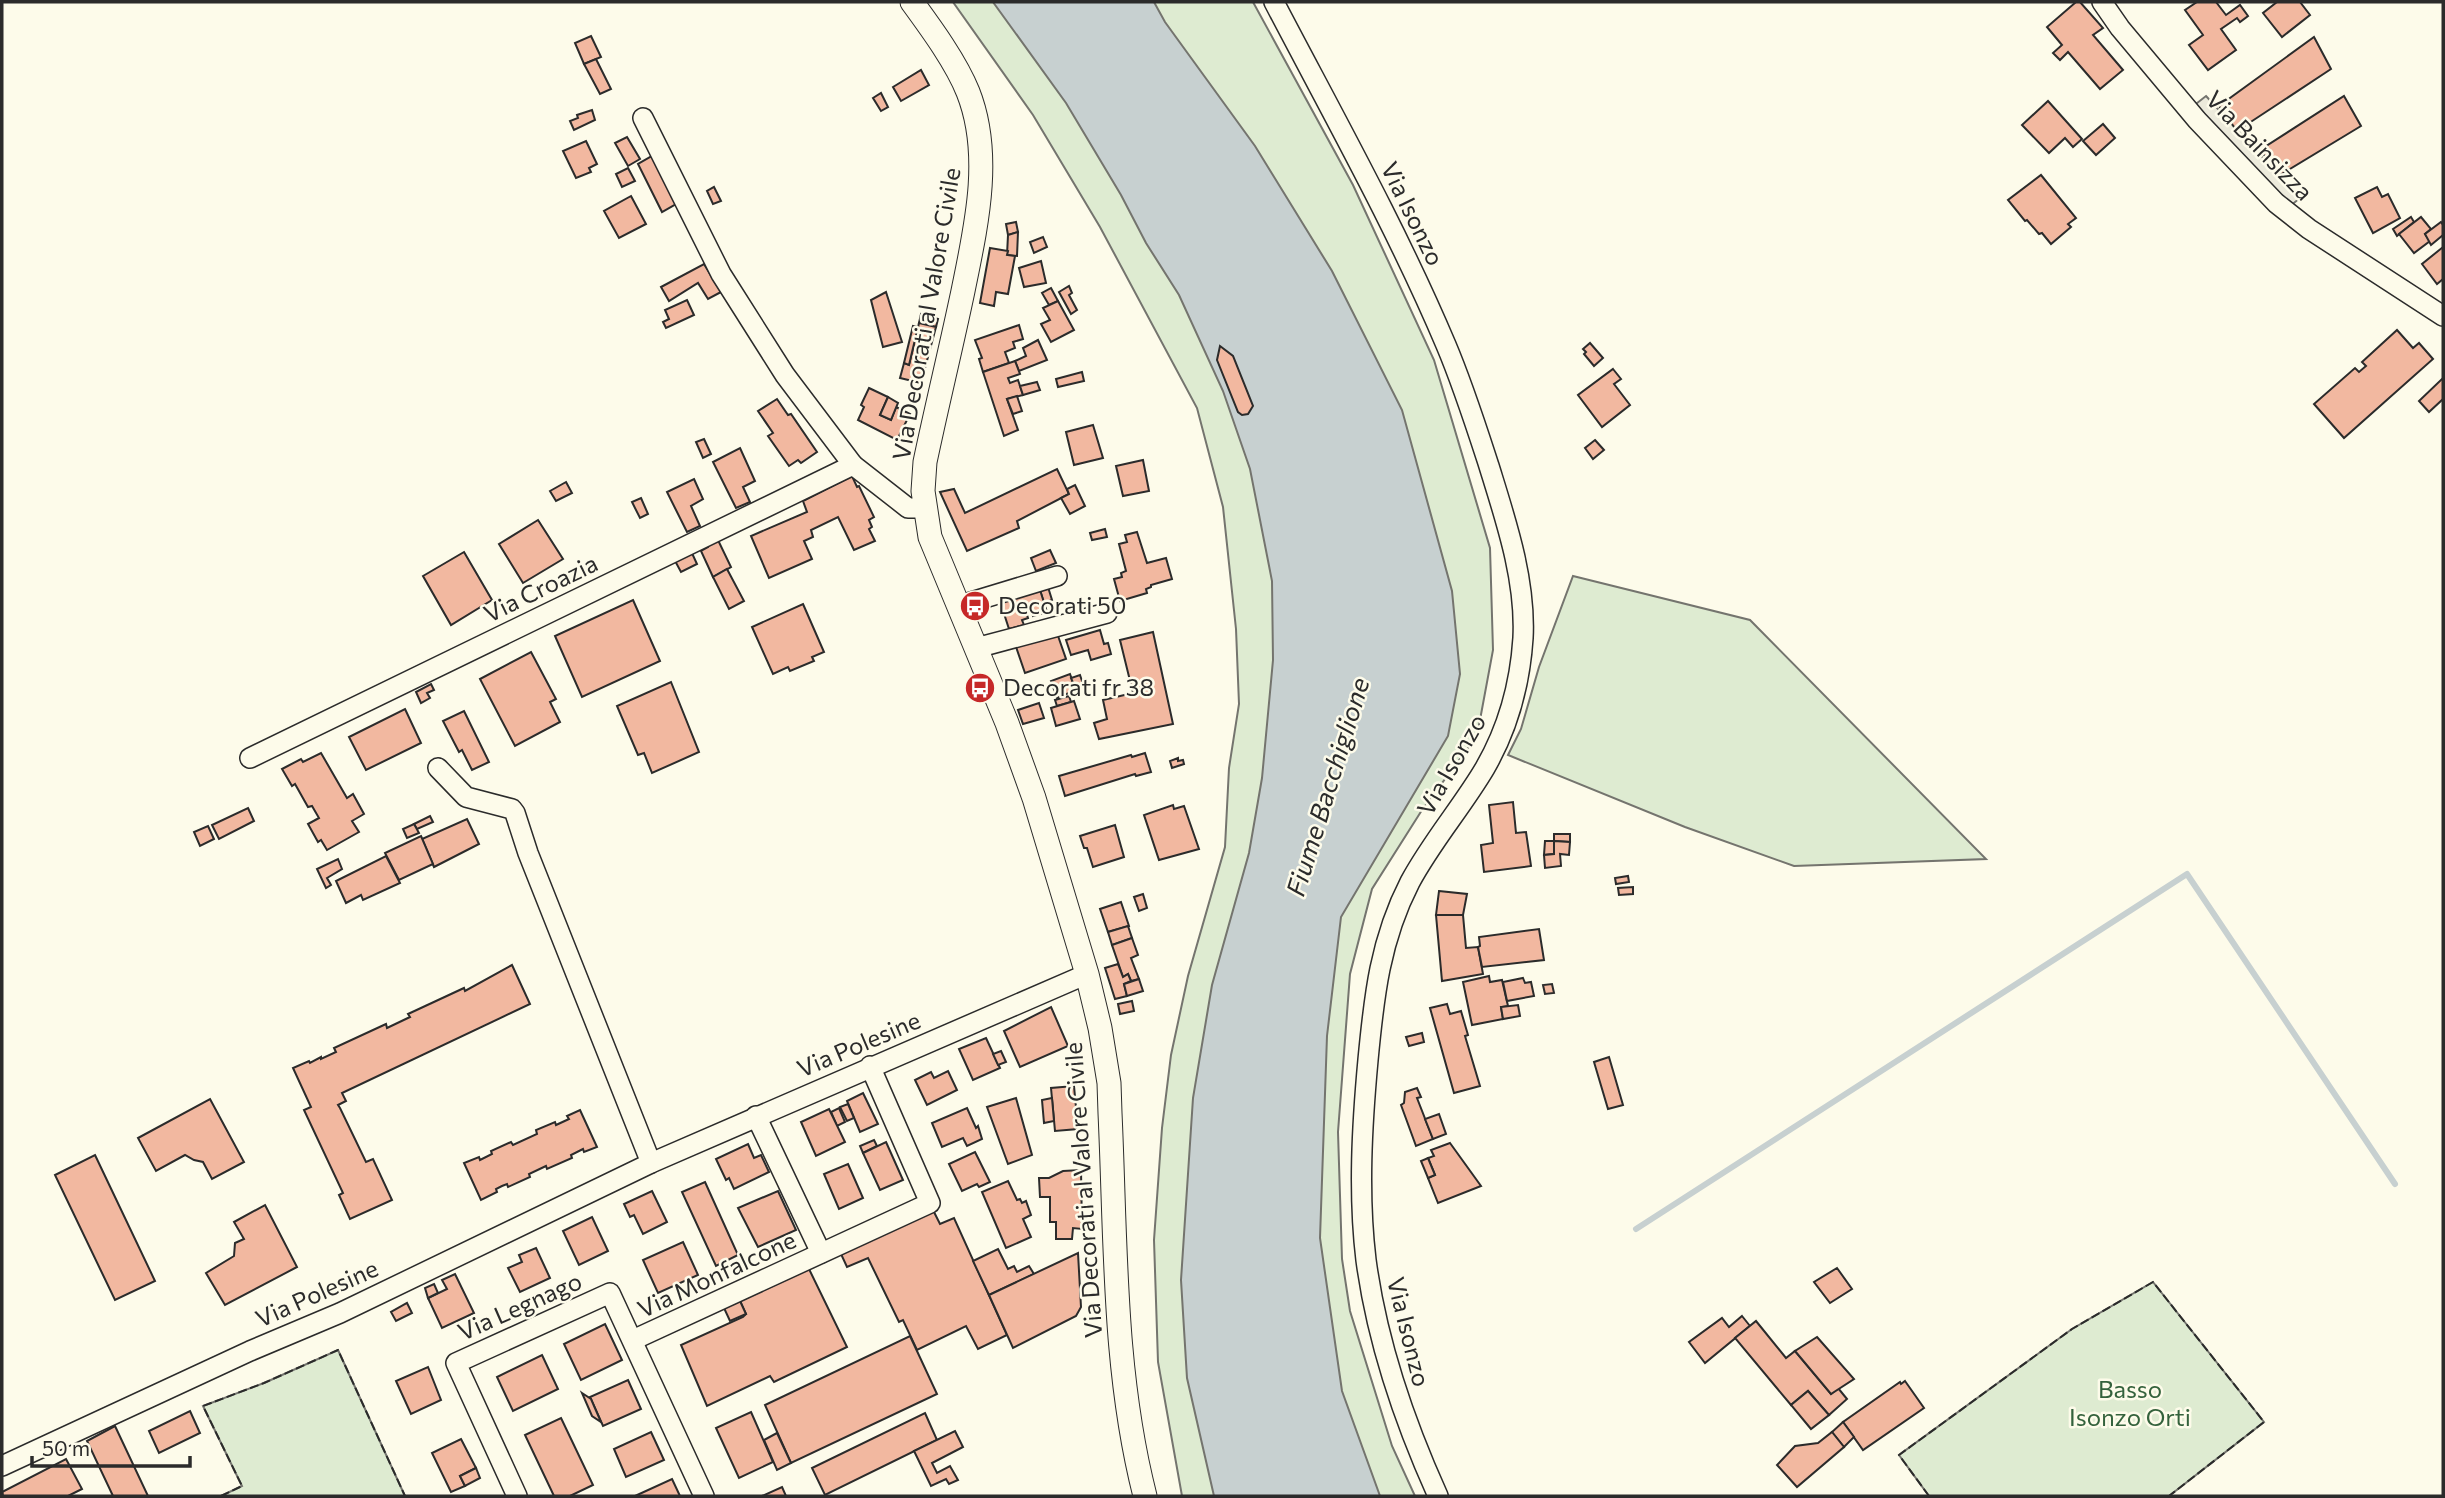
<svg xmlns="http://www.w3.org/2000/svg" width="2445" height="1498" viewBox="0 0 2445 1498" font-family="Commissioner,sans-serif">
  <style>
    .green { fill: #deebd1; stroke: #74746e; stroke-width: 2 }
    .parking { fill: #eceadb; stroke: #74746e; stroke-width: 2 }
    .water { fill: #c7d0d0; stroke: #74746e; stroke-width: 2 }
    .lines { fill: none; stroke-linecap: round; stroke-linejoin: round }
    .stream { stroke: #c7d0d0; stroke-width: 6 }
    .building { fill: #f2b8a0; stroke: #2b2b2b; stroke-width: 2 }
    .minor-casing { stroke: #2b2b2b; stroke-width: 22 }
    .tertiary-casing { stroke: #2b2b2b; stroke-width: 25 }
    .minor { stroke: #fdfbea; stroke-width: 19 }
    .tertiary { stroke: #fdfbea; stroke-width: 23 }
    .fence { stroke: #2b2b2b; stroke-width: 2; stroke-dasharray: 9 3.5; stroke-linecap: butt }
    .labels { text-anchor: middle; stroke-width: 5; stroke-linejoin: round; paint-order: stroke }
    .street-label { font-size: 24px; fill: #2b2b2b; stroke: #fdfbea }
    .poi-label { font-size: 24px; fill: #2b2b2b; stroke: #fdfbea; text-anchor: start }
    .park-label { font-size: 24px; fill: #34623c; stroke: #fdfbea }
    .water-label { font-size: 26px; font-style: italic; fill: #2b2b2b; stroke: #fdfbea }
  </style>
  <rect width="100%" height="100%" fill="#fdfbea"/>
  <g class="green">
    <path d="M953,2h300l100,183 81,175 56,188 3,102 -16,86 -55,74 -50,79 -22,85 -12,158 4,127 8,52 42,135 23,50h-233l-24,-134 -4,-122 8,-112 9,-73 17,-79 37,-129 4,-79 10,-64 -3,-75 -13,-122 -26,-99 -97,-181 -67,-112z"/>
    <path d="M1573,576l177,44 236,239 -192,7 -109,-39 -177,-72 13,-26 18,-62z"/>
    <path d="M2153,1282l111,140 -95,74h-240l-30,-41 173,-126z"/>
    <path d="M338,1350l67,146h-184l21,-10 -39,-80 61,-23z"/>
  </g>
  <path class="parking" d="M2206,96l94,102 -11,9 -97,-100z"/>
  <path class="water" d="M993,2h161l11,20 90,124 77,125 70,139 50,181 8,83 -12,62 -107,181 -14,119 -7,202 22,153 38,105h-166l-27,-118 -6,-98 12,-182 19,-113 37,-132 13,-75 11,-118 -1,-79 -22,-112 -27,-78 -44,-96 -33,-52 -25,-48 -55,-92z"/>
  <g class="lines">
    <path class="stream" d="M1636,1229l551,-355 208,310"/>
  </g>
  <g class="building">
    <path d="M2076,2h4l23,26 -10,7 30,35 -23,19 -32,-37 -8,8 -7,-7 9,-8 -15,-18z"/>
    <path d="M2197,2h19l10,13 14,-10 8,11 -8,6 -3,-4 -16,11 15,21 -28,20 -19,-25 14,-10 -18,-25z"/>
    <path d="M2277,2h23l10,13 -28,22 -19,-24z"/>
    <path d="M591,36l10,21 -17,7 -9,-21z"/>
    <path d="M2314,37l17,32 -94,62 -18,-25z"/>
    <path d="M596,59l15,30 -11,5 -16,-30z"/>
    <path d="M921,70l8,15 -28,16 -8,-14z"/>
    <path d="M881,93l7,14 -7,4 -8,-13z"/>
    <path d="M2344,96l17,30 -81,49 -20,-25z"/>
    <path d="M2048,101l34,38 -9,8 -8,-9 -16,15 -27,-28z"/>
    <path d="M592,110l3,10 -21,10 -4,-9 8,-3 -1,-3z"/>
    <path d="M2103,124l12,14 -19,17 -13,-14z"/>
    <path d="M627,137l13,22 -12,7 -13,-23z"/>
    <path d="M586,141l11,23 -8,4 2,4 -15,6 -13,-27z"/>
    <path d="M652,156l24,48 -14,8 -24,-48z"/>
    <path d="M628,168l7,13 -13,6 -6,-13z"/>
    <path d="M2041,175l35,43 -8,6 3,3 -20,17 -9,-11 -3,1 -12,-14 -2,1 -17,-21z"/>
    <path d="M714,187l7,14 -8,3 -6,-13z"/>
    <path d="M2377,187l5,10 6,-3 12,24 -27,15 -18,-35z"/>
    <path d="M631,196l15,28 -27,14 -15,-27z"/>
    <path d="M2411,217l3,5 -17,14 -4,-7z"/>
    <path d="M2421,217l10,12 -6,5 5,7 -16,12 -15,-19z"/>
    <path d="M1016,222l2,10 -10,3 -2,-11z"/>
    <path d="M2441,222l2,3v10l-12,10 -6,-11z"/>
    <path d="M1018,232l-1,24 -10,-1 1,-20z"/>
    <path d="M1043,237l4,10 -13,6 -4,-11z"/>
    <path d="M2443,247v32l-6,5 -15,-20z"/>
    <path d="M990,248l18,3 -1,4 8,1 -7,38 -12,-2 -2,14 -14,-3z"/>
    <path d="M1041,261l5,22 -22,4 -5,-19z"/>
    <path d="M704,264l17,28 -13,7 -10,-16 -29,18 -8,-14z"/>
    <path d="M1069,286l3,7 -3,2 8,15 -6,4 -12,-22z"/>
    <path d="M1051,288l7,13 -9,4 -7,-12z"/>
    <path d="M886,292l16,50 -19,5 -12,-47z"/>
    <path d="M687,300l7,15 -28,13 -3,-6 6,-3 -4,-9z"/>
    <path d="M1058,301l16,29 -23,12 -10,-18 9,-4 -7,-12z"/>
    <path d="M921,314l17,5 -2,8 -17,-4z"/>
    <path d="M919,323l17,4 -15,56 -21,-5 4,-15 5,2z"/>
    <path d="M1019,325l4,14 -10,3 2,6 -10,4 4,11 -26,9 -4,-13 3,-1 -7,-18z"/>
    <path d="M913,326l5,1 -9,38 -5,-2z"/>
    <path d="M2397,330l16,18 6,-5 14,16 -89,79 -30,-34 41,-36 4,4 7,-6 -4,-4z"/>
    <path d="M1038,340l9,20 -28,11 -4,-10 11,-5 -3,-8z"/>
    <path d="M1590,343l13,15 -9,8 -10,-12 2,-2 -3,-3z"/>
    <path d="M1220,346l13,10 20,50 -5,8 -6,1 -4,-3 -21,-52z"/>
    <path d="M1015,361l5,13 -12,4 2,5 8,-3 5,15 -16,4 11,31 -14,6 -21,-64z"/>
    <path d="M1613,369l8,10 -7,5 16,21 -28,22 -24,-32z"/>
    <path d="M1082,372l2,9 -26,6 -2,-8z"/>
    <path d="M2443,378v21l-14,13 -10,-11z"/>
    <path d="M1037,382l3,8 -17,5 -3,-9z"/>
    <path d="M869,388l19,9 -8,18 11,5 5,-13 14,7 -13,26 -39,-20 6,-13 -3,-2z"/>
    <path d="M1017,396l5,15 -9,3 -6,-15z"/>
    <path d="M888,397l10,6 -7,17 -11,-5z"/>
    <path d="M777,399l11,16 3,-1 26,38 -16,11 -3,-3 -9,6 -21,-30 5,-3 -15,-22z"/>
    <path d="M1093,425l10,33 -29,7 -8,-33z"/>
    <path d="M704,439l7,15 -8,4 -7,-16z"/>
    <path d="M1595,440l9,10 -11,9 -8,-11z"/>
    <path d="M740,448l15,33 -12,6 7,15 -14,6 -23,-46z"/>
    <path d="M1143,460l6,31 -26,5 -7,-30z"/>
    <path d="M1057,469l12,25 -52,27 2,7 -52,23 -27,-59 14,-3 11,24z"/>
    <path d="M852,476l5,11 2,-1 15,31 -5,3 3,7 -3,2 6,12 -21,9 -16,-33 -27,13 2,7 -9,4 8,18 -43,19 -18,-42 56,-24 -4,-11z"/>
    <path d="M694,479l9,20 -12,7 9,20 -13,6 -20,-40z"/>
    <path d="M566,482l6,11 -16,8 -6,-10z"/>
    <path d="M1075,485l10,21 -15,8 -9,-16 8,-4 -2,-5z"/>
    <path d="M641,498l7,16 -8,4 -8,-16z"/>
    <path d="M538,520l25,39 -40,24 -24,-39z"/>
    <path d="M1105,529l2,8 -15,3 -2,-7z"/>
    <path d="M1137,532l10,31 19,-5 6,21 -21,6v2l-5,2 1,4 -27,8 -6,-22 8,-2 -1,-4 5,-2 -7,-27 8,-2 -2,-7z"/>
    <path d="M717,538l14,29 -18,10 -12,-26 7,-4 -1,-4z"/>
    <path d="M1050,550l6,13 -20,8 -5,-13z"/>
    <path d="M691,551l6,13 -16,8 -7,-13z"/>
    <path d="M464,552l28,48 -41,25 -28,-49z"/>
    <path d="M727,569l17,32 -15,8 -16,-32z"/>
    <path d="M1048,587l4,13 -8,3 -4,-13z"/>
    <path d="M1040,590l7,22 -14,4 -3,-9 -5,1 3,10 -6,2 2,5 -15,4 -10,-31z"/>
    <path d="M633,600l27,61 -78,36 -27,-61z"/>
    <path d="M803,604l21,48 -12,5 2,4 -24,10 -2,-4 -15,7 -21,-47z"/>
    <path d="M1100,630l4,14 4,-1 3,11 -20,6 -3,-10 -17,5 -5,-15z"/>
    <path d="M1153,632l20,92 -74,15 -5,-16 13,-4 -4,-19 30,-7 -13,-53z"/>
    <path d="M1057,633l9,26 -41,14 -11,-32z"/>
    <path d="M531,652l25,47 -6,3 10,20 -45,24 -35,-67z"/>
    <path d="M1070,674l6,16 -19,8 -6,-17z"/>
    <path d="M1080,675l4,12 -8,3 -5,-12z"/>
    <path d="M671,682l28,70 -47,21 -8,-20 -6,2 -21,-49z"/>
    <path d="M431,684l3,6 -7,3 3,5 -9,5 -5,-11z"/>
    <path d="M1069,696l2,6 -14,4 -2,-6z"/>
    <path d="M1074,701l6,18 -24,7 -5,-18z"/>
    <path d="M1039,703l5,15 -21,6 -5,-14z"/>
    <path d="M405,709l16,34 -55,27 -17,-33z"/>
    <path d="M464,711l25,51 -17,8 -10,-20 -3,2 -16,-31z"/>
    <path d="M321,753l26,45 6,-4 11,20 -12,7 7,11 -32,18 -6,-10 -3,2 -10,-18 11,-6 -7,-12 -4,1 -13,-23 -3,2 -10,-17 19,-10 2,3z"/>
    <path d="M1145,753l6,19 -15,4 -1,-2 -70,22 -6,-20 72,-21 1,2z"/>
    <path d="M1178,758v3l5,-1 1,4 -12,4 -2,-7z"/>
    <path d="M1513,802l3,31 10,-1 5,34 -47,6 -3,-27 12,-2 -4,-38z"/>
    <path d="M1173,805l1,4 10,-3 15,43 -40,11 -15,-45z"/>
    <path d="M248,808l6,13 -35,18 -7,-14z"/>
    <path d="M430,816l3,6 -16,7 -3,-5z"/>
    <path d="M467,819l12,25 -45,23 -12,-28z"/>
    <path d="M414,824l5,9 -12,5 -4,-9z"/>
    <path d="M1115,825l9,32 -31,10 -6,-19h-3l-4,-12z"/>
    <path d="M208,826l6,13 -14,7 -6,-14z"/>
    <path d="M1554,834h16v8l-16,-1z"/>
    <path d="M421,836l12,28 -34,16 -14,-27z"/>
    <path d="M1545,841h9v13l-10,1z"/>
    <path d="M1554,841l16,1 -1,13 -9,-1 1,12 -16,2 -1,-13 10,-1z"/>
    <path d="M386,856l14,27 -37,17 -2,-5 -15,8 -10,-22z"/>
    <path d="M338,859l4,10 -15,9 4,7 -5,3 -9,-19z"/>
    <path d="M1628,876l1,6 -13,2 -1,-6z"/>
    <path d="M1633,887v7l-14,1 -1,-7z"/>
    <path d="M1439,891l28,3 -4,21h-27z"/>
    <path d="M1143,894l4,14 -8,3 -5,-14z"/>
    <path d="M1121,902l8,24 -21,6 -8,-23z"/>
    <path d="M1436,915h27l3,33 12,-1 5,27 -41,7z"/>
    <path d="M1128,926l4,12 -20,7 -4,-13z"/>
    <path d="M1539,929l5,31 -62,7 -4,-20 2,-1 -1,-9z"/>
    <path d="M1132,938l6,17 -7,3 8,21 -8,2 -3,-7 -5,3 -11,-32z"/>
    <path d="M1118,964l5,13 5,-3 3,7 -7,3 3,12 -12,3 -10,-31z"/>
    <path d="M512,965l18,39 -188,89 4,8 -8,4 2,3 26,54 7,-3 19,41 -42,19 -11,-24 4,-2 -39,-83 7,-3 -18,-39 16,-7 1,2 11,-6v2l15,-7 -2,-4 52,-24 1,4 23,-11 -2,-3 56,-26 1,3z"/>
    <path d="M1489,976l1,6 12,-2 6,26 -7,1 2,12 -31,6 -9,-43z"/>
    <path d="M1523,978l2,5 6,-1 3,14 -27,5 -4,-19z"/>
    <path d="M1139,979l4,12 -16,5 -3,-12z"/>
    <path d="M1552,984l2,9 -9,1 -2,-9z"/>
    <path d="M1132,1001l2,10 -14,3 -2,-10z"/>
    <path d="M1447,1004l3,10 11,-3 7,24 -3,1 15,50 -26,7 -24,-85z"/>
    <path d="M1518,1005l2,11 -17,3 -2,-12z"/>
    <path d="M1051,1007l17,39 -48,21 -16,-36z"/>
    <path d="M1422,1033l2,9 -15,4 -3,-9z"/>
    <path d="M986,1038l14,30 -27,12 -14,-31z"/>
    <path d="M1001,1051l5,11 -8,3 -5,-11z"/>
    <path d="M1609,1057l14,48 -15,4 -14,-47z"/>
    <path d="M948,1071l9,19 -30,15 -12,-25 16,-8 3,6z"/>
    <path d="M1074,1086l4,43 -23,2 -4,-43z"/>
    <path d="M1417,1088l4,9 -4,1 16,41 -17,7 -15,-41 3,-2 1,-11z"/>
    <path d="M863,1093l15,31 -18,8 -13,-31z"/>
    <path d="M1016,1098l16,57 -24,9 -21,-57z"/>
    <path d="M1052,1098l2,23 -10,2 -2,-23z"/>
    <path d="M210,1099l34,63 -32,17 -9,-17 -9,-2 -9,-5 -29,16 -18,-33z"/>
    <path d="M848,1104l6,14 -7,3 -7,-14z"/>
    <path d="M839,1108l6,14 -8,4 -6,-14z"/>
    <path d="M967,1108l9,20 2,-2 4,13 -15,7 -4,-8 -21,9 -10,-24z"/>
    <path d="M829,1109l16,33 -29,14 -15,-34z"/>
    <path d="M580,1110l17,37 -13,5 -1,-3 -12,6 1,3 -25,11 -1,-3 -17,8 1,3 -22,10 -1,-3 -5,2 -6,3 1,3 -16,8 -17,-37 15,-6 1,3 12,-6 -1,-3 20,-9 2,3 24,-11 -1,-4 19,-8 1,3 13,-6 -2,-3z"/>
    <path d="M1439,1114l7,20 -13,5 -8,-20z"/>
    <path d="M874,1140l3,6 -14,7 -3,-7z"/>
    <path d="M886,1142l17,38 -23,10 -17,-37z"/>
    <path d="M1450,1143l31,43 -43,17 -10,-25 7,-3 -7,-17 6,-2 -3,-6z"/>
    <path d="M748,1144l6,14 7,-3 8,17 -35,17 -5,-11 -3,2 -10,-21z"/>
    <path d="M975,1152l15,30 -11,5 -2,-3 -15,7 -13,-27z"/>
    <path d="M95,1155l60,126 -40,19 -60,-125z"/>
    <path d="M1428,1158l7,17 -7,3 -7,-17z"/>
    <path d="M848,1164l15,34 -24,11 -15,-35z"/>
    <path d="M1081,1170l1,59 -9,-1 -1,11h-16v-17h-6v-25h-10l-1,-19h10l14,-7z"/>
    <path d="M1008,1181l9,19 3,-1 2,4 4,-2 5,14 -8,4 8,18 -25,11 -24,-56z"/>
    <path d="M705,1182l33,73 -22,11 -34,-74z"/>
    <path d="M652,1191l15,31 -24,12 -9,-19 -4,2 -6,-13z"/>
    <path d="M778,1191l18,39 -38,17 -20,-39z"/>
    <path d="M265,1205l32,62 -72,38 -19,-32 28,-17 1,-13 9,-4 -10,-17z"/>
    <path d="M933,1210l7,14 14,-6 53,117 -29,14 -12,-23 -49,24 -14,-30 -4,2 -31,-64 -21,9 -6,-13z"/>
    <path d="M592,1217l16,34 -29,14 -16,-34z"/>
    <path d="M683,1242l15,33 -40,18 -15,-33z"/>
    <path d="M536,1248l14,30 -30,14 -12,-24 14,-6 -3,-7z"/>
    <path d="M998,1249l10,20 6,-3 3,6 12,-6 5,8 -45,21 -16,-34z"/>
    <path d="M1078,1253l3,54 -5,9 -63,32 -24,-53z"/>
    <path d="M1837,1268l15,21 -22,14 -16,-21z"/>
    <path d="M809,1269l38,78 -73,35 -4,-6 -63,30 -26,-61 62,-28 3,-3 -6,-13z"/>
    <path d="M455,1274l19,39 -32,15 -14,-30 19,-9 -5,-9z"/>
    <path d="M434,1284l4,9 -10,5 -3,-10z"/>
    <path d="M740,1301l6,13 -16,7 -6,-13z"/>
    <path d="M407,1303l5,10 -16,8 -5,-9z"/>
    <path d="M1742,1316l8,10 -45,37 -16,-21 33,-24 7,9z"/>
    <path d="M1756,1321l30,37 9,-7 36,43 7,-6 9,11 -18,16 -21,-24 -17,14 -56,-67z"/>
    <path d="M605,1324l17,36 -41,20 -17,-36z"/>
    <path d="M910,1336l27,58 -146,69 -26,-58z"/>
    <path d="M1817,1337l37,42 -23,15 -36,-43z"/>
    <path d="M542,1355l16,34 -45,22 -16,-34z"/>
    <path d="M428,1367l13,33 -30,14 -15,-33z"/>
    <path d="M628,1380l13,29 -38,17 -13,-29z"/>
    <path d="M1905,1381l19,27 -61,42 -20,-28 57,-40 1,2z"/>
    <path d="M1808,1391l21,24 -18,14 -20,-24z"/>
    <path d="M582,1393l9,6 10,23 -9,-6z"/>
    <path d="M190,1411l10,22 -41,20 -10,-22z"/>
    <path d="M751,1412l22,50 -34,16 -23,-50z"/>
    <path d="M925,1413l12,27 -112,55 -13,-27z"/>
    <path d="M561,1418l32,67 -23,11h-16l-29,-61z"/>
    <path d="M1843,1422l11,15 -10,10 -12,-15z"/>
    <path d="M115,1426l33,70h-35l-26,-55z"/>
    <path d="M955,1431l8,16 -31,16 5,10 13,-7 8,14 -9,4 -3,-5 -15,7 -17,-35z"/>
    <path d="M651,1432l13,28 -38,17 -12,-28z"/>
    <path d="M1832,1432l12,15 -47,40 -20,-22 18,-19 23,-3z"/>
    <path d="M777,1433l14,30 -14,7 -13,-30z"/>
    <path d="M461,1439l15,29 -16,8 5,10 -14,6 -19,-39z"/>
    <path d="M66,1459l16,30 -14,7h-65l-1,-4z"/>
    <path d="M476,1468l4,10 -15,8 -5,-10z"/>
    <path d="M672,1479l8,17h-45z"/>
    <path d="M782,1487l4,9h-24z"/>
  </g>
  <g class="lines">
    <g class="minor-casing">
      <g id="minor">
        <path d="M1274,2c59,113 122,225 172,343 17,40 30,81 43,121 17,55 37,114 34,172 -3,47 -15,90 -38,130 -23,39 -53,73 -75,114 -30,58 -36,114 -42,178 -6,65 -10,134 -2,200 11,82 38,161 72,236"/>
        <path d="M2102,2l18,26 77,92 79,83 33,26 134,87"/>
        <path d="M643,118l78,156 64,101 68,90 55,43h16"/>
        <path d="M958,606l99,-30"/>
        <path d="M976,648l131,-35"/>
        <path d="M250,758l603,-293"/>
        <path d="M438,768l28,29 46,12 3,4 13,40 123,310"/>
        <path d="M756,1116l65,137"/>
        <path d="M633,1340l297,-137 -60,-137"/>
        <path d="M2,1466l248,-115 90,-38 311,-150 436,-189"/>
        <path d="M517,1496l-61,-133 154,-70 94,203"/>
      </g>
    </g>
    <g class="tertiary-casing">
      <path id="tertiary" d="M912,2c19,26 44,60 56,90 25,63 8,135 -5,199 -12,57 -26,114 -38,171l-2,29 7,46 77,186 27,75 53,176 13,54 9,55 1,30c6,129 3,258 35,383"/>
    </g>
    <use href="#minor" class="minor"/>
    <use href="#tertiary" class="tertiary"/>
    <g class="fence">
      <path d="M221,1496l21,-10 -39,-80 61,-23 74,-33 67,146"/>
      <path d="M1929,1496l-30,-41 173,-126 81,-47 111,140 -95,74"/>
    </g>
  </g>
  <defs>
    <g id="bus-disc" transform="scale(1.575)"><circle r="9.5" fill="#c62828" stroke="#fdfbea"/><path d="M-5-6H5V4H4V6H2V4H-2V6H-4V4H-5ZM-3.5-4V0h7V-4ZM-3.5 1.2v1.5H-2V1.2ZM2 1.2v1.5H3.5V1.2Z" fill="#fff"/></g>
  </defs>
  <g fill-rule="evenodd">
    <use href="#bus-disc" x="975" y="606"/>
    <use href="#bus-disc" x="980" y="688"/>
  </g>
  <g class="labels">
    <g class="street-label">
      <text transform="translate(2259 146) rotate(46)" y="8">Via Bainsizza</text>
      <text transform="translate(1412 214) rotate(64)" y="8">Via Isonzo</text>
      <text transform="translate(927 314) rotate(-80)" y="8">Via Decorati al Valore Civile</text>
      <text transform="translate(541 589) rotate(-26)" y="8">Via Croazia</text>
      <text transform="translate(1452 765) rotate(-60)" y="8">Via Isonzo</text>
      <text transform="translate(859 1045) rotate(-23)" y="8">Via Polesine</text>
      <text transform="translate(1084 1190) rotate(-94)" y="8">Via Decorati al Valore Civile</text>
      <text transform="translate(717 1275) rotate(-25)" y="8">Via Monfalcone</text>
      <text transform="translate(317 1294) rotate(-24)" y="8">Via Polesine</text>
      <text transform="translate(520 1307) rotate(-24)" y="8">Via Legnago</text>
      <text transform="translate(1408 1332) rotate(76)" y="8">Via Isonzo</text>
    </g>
    <g class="poi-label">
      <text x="998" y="614">Decorati 50</text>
      <text x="1003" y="696">Decorati fr 38</text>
    </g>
    <g class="park-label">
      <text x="2130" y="1398">Basso<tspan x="2130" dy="28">Isonzo Orti</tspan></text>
    </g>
    <g class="water-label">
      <text transform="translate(1328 787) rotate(-73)" y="9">Fiume Bacchiglione</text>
    </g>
  </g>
  <rect width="2445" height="1498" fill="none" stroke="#2b2b2b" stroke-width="7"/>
  <path d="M32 1456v10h158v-10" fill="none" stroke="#2b2b2b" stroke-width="3.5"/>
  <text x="42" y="1456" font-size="21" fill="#2b2b2b" stroke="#fdfbea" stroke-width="5" paint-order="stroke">50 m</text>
</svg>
